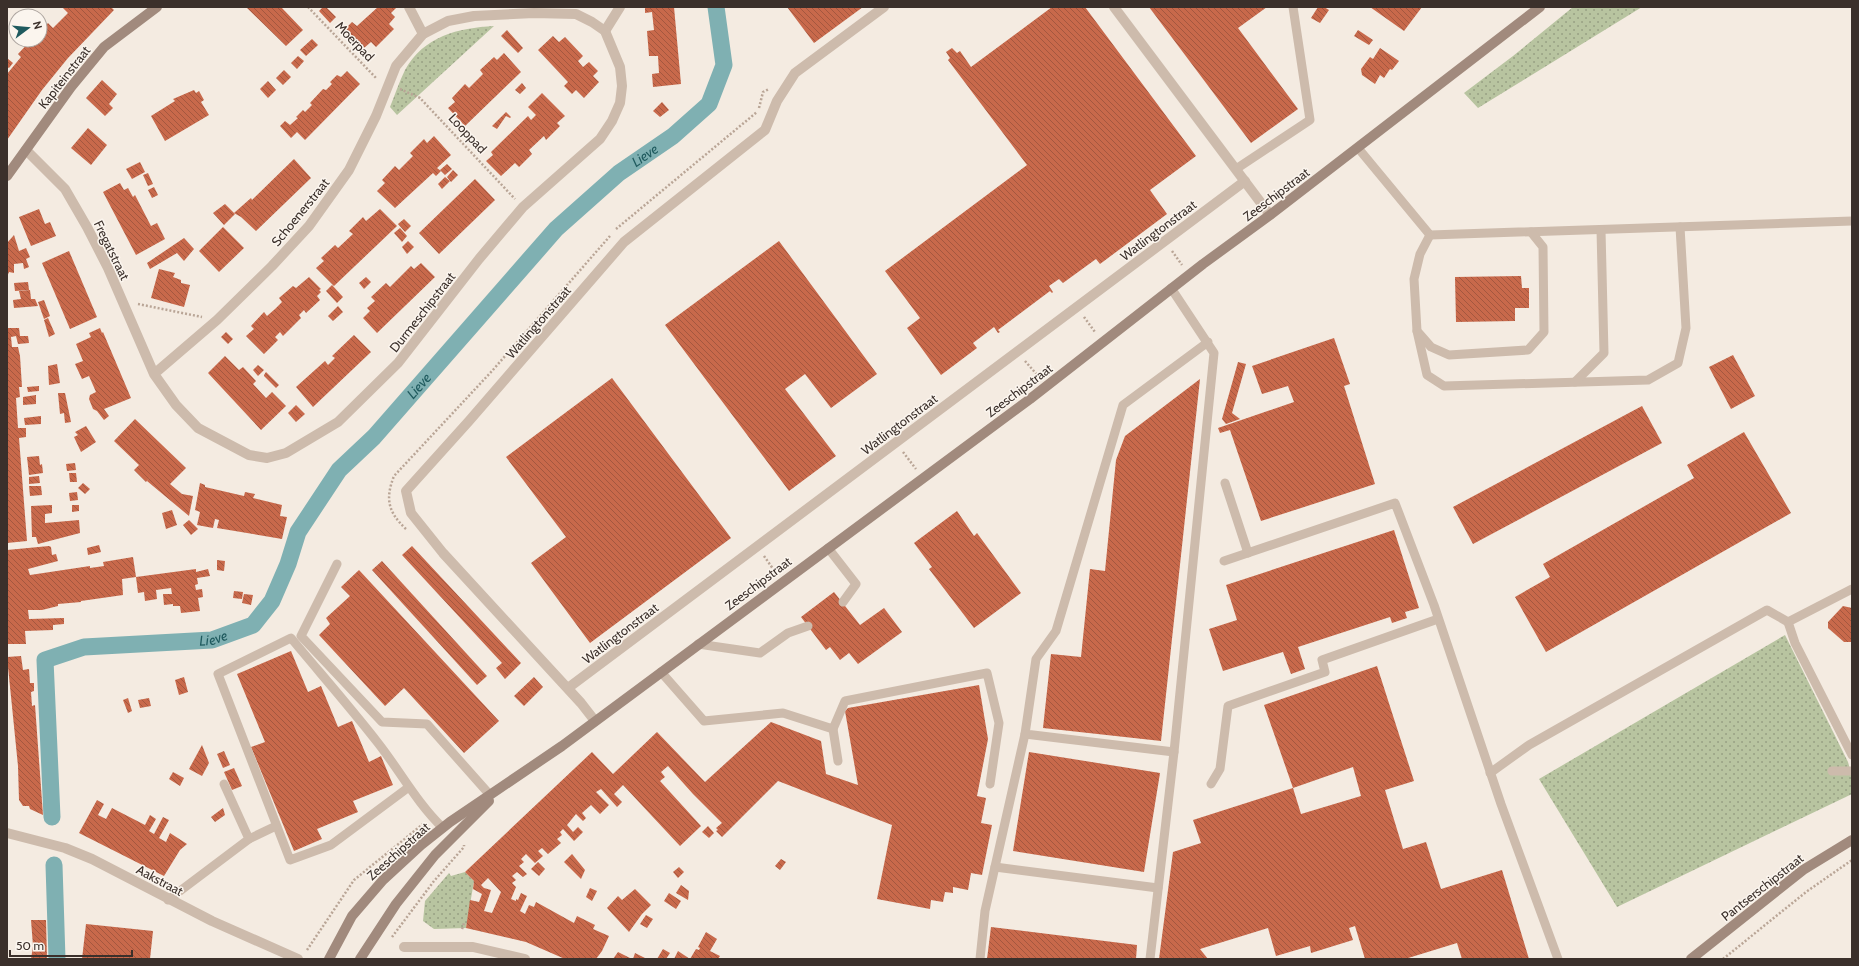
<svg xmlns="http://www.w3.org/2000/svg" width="1859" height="966" viewBox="0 0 1859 966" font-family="Cabin,sans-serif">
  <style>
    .grass { fill: url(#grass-dots) }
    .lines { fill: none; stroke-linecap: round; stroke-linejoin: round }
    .canal { stroke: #7fb0b2; stroke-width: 17 }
    .building { fill: url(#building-back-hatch); fill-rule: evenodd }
    .path { stroke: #b9a596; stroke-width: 2.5; stroke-dasharray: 2 2; stroke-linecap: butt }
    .lane { stroke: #cdbbac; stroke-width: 9 }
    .street { stroke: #cdbbac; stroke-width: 10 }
    .secondary { stroke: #a18a7d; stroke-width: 10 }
    .labels { text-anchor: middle; stroke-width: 3; stroke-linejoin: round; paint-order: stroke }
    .street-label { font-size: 13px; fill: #3b302b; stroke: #fbf5ee }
    .water-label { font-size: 14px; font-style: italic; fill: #1f5a5e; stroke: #fbf5ee }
  </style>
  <defs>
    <pattern id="grass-dots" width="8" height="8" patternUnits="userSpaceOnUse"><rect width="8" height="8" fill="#b8c4a0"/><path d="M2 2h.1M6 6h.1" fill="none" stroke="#97a083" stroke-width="1.8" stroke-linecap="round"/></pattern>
    <pattern id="building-back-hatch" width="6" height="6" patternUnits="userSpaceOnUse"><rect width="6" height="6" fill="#c8694b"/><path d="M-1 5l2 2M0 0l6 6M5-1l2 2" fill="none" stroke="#a4573f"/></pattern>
  </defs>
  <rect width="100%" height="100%" fill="#f4ebe1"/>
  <g class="grass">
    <path d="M1573,7h69l-164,101 -14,-15 49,-37z"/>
    <path d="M494,26l-97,89 -7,-8c5,-12 9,-25 15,-37 19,-34 53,-42 89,-44z"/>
    <path d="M1785,635l63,127 4,15v17l-235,113 -78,-128z"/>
    <path d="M465,872l9,9 -8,47 -32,1 -11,-8 2,-20 24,-28 2,3z"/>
  </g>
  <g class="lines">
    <g class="canal">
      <path id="s1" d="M52,817l-7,-157 39,-13 128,-7 41,-15 19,-24 16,-37 10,-32 41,-62 35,-33 182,-208 63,-56 54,-37 36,-32 15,-39 -8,-58"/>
      <path d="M54,865l3,94"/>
    </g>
  </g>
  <g class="building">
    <path d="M62,7h49l3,3 -46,48 -26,32 -35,50v-66l14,-17 -3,-3 13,-14h9v-10l1,1 7,-8 5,5 15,-15z"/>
    <path d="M246,7h35l22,23 -17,16z"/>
    <path d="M323,7h3l10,10 -6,6 -11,-12z"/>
    <path d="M378,7h19l-6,6 4,4 -6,7 5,5 -18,18 -5,-5 -7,6 -19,-19 7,-7 5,4z"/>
    <path d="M645,7h29l7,77 -28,3 -1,-13 7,-1 -1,-17h-9l-2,-25 7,-1 -2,-18 -7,1z"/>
    <path d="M787,7h76l-49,36z"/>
    <path d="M1052,7h33l111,149 -46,34 17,24 -67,50 -4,-5 -33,24 -4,-4 -10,7 4,6 -1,1 -2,-2 -52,39 2,2 -2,1 -4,-6 -21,16 4,5 -36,27 -34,-47 13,-10 -35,-47 142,-106 -79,-105 2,-2 -4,-6 6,-4 5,5 3,-2 11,16z"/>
    <path d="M1149,7h118l-29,21 60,81 -47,34z"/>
    <path d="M1318,7h6l5,3 -9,13 -9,-5z"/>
    <path d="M1370,7h52l-18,24z"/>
    <path d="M507,30l16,18 -5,5 -17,-17z"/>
    <path d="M1358,30l15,10 -4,5 -15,-9z"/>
    <path d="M553,36l6,6 6,-5 18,19 -5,5 5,6 6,-5 9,9 -5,5 6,6 -15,16 -8,-8 -4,4 -8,-8 4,-4 -30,-32z"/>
    <path d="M312,39l6,6 -12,11 -6,-6z"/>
    <path d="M1380,48l19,13 -7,9 -2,-1 -6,9 -4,-3 -5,9 -13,-9 -1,-6 9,-12 3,2z"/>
    <path d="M504,53l17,19 -56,54 -17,-18 7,-6 -3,-4 13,-14 4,4 14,-14 -3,-4 14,-13 3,3z"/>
    <path d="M298,56l6,5 -7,8 -6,-6z"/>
    <path d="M7,58l6,5 -4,5 -2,-1z"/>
    <path d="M284,70l7,7 -8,8 -7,-7z"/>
    <path d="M347,71l13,13 -55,56 -8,-8 -6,6 -11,-12 5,-5 5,4 8,-7 -2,-1 7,-7 2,2 7,-7 -2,-2 13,-14 3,1 6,-6 -2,-2 7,-7 4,2z"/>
    <path d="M102,80l15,14 -8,10 4,4 -8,8 -19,-18z"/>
    <path d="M268,81l8,9 -8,8 -8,-9z"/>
    <path d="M522,83l4,5 -6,6 -5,-4z"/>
    <path d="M194,90l2,3 3,-2 5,9 -3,2 8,13 -44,26 -14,-25 24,-15 -2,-2z"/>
    <path d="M542,93l23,23 -8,7 3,3 -14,14 -2,-4 -15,14 3,4 -13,13 -4,-4 -14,13 -15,-15 7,-6 -2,-3 37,-36 3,4 5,-5 -8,-8z"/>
    <path d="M662,102l7,8 -9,7 -7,-6z"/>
    <path d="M506,112l5,5 -1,1 -4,-2 -9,13 -5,-3z"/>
    <path d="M88,128l19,17 -16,20 -20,-17z"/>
    <path d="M434,136l17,19 -14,13 4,3 -5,5 -3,-3 -38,35 -18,-17 8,-8 -3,-3 13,-14 4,4 14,-14 -3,-3 14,-14 3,4z"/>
    <path d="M294,159l17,19 -55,53 -15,-14 -7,-4 17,-15 1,2z"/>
    <path d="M140,162l5,10 -13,7 -6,-10z"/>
    <path d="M447,164l5,5 -7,6 -5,-5z"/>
    <path d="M453,170l5,5 -7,7 -4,-5z"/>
    <path d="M148,173l5,11 -5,2 -5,-11z"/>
    <path d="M445,177l5,4 -8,8 -4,-5z"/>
    <path d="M475,179l20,21 -56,54 -20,-21z"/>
    <path d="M120,183l4,7 4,-2 5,9 2,-2 16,31 6,-3 8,16 -29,16 -33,-63z"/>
    <path d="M154,187l4,8 -6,3 -4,-8z"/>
    <path d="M225,204l10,10 -11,11 -11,-12z"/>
    <path d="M39,209l6,15 5,-2 6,14 -25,10 -12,-29z"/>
    <path d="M380,209l17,17 -63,60 -18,-18 8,-7 -3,-3 14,-13 3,3 15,-14 -4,-3 14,-14 3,4z"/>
    <path d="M404,219l7,7 -6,6 -7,-8z"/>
    <path d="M223,227l21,21 -25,24 -20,-21z"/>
    <path d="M400,228l7,8 -5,6 -8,-9z"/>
    <path d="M14,235l5,16 7,-3 4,9 -4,2 3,8 -5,2 -1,-6 -9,1v9l-5,-1 -2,5v-34z"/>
    <path d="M184,238l10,11 -10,12 -7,-8 -27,16 -3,-6z"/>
    <path d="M408,241l6,6 -7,7 -5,-7z"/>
    <path d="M779,241l98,133 -46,34 -26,-34 -20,15 51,67 -47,35 -124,-166z"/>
    <path d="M69,251l28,66 -27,12 -28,-66z"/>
    <path d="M421,263l14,14 -58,56 -14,-15 7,-7 -3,-3 8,-7 -4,-4 15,-14 4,4 21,-21 3,3z"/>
    <path d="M159,269l16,4 -2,4 8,3v3l9,2 -6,22 -33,-9z"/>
    <path d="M1521,276l1,12h7v20h-14v13l-59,1 -1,-45z"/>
    <path d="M309,277l12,12 -2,1 2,2 -4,4 3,4 -14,13 -2,-3 -5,5 2,3 -18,18 -3,-4 -5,5 3,3 -14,14 -18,-18 8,-7 -3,-3 13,-14 3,4 8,-7 7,-7 -3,-4 14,-12 3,2z"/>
    <path d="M366,277l5,5 -7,7 -5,-6z"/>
    <path d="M28,282l1,8 -14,1 -1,-8z"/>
    <path d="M332,285l11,12 -6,6 -11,-12z"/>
    <path d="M30,290l1,9h4l3,7 -24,2 -1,-8 8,-1 -2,-8z"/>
    <path d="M44,300l6,16 -6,3 -6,-17z"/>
    <path d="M338,306l5,6 -10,9 -5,-5z"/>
    <path d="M48,318l7,16 -6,3 -5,-17z"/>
    <path d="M7,328h12l1,8h8l1,7 -11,1 -2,-8 -5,1 1,10h6l2,9 2,31h-3l1,10 -4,1 2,30h8v9l-7,1 8,103 -20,2z"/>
    <path d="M100,328l2,5 1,-1 28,66 -27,11 5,7 -5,4 -7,-9 -4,-2 -4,-10 1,-4 6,-3 -7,-16 -7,3 -7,-15 8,-3 -7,-17 15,-7 -2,-4z"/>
    <path d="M226,332l7,7 -5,5 -7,-7z"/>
    <path d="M354,335l17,17 -58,55 -17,-20 29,-26 3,4 7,-7 -3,-2z"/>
    <path d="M1334,338l16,46 -6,2 31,98 -114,37 -31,-91 -10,3 -2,-5 76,-26 -6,-16 -26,8 -10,-28z"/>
    <path d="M1733,355l22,41 -24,13 -22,-42z"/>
    <path d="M225,356l14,14 4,-3 13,14 -3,3 13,14 6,-6 14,14 -25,24 -53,-57z"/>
    <path d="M1238,362l8,2 -14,49 8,6 -14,5 -4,-5z"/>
    <path d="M57,364l3,19 -11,2 -1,-19z"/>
    <path d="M258,365l6,5 -6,6 -5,-6z"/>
    <path d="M266,372l13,13 -3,3 -12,-12v-1z"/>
    <path d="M612,378l119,160 -141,105 -59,-80 35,-26 -60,-80z"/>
    <path d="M1200,379l-39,362 -118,-13 8,-74 30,3 9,-88 15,2 11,-111 9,-24z"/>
    <path d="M39,386v5l-11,1 -1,-5z"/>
    <path d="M58,393h7l6,29 -6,1 -1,-10 -4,1z"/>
    <path d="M36,395v9l-13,1v-8z"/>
    <path d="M296,405l9,9 -9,8 -8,-9z"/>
    <path d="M1642,406l20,37 -189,101 -20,-37z"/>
    <path d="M41,416v8l-16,1 -1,-7z"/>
    <path d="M135,419l51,49 -16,16 12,10 11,2 -4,20 -42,-35 4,-5 -5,6 -12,-12 5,-5 -25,-24z"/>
    <path d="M86,426l10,16 -15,10 -7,-15 4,-2 -3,-3z"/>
    <path d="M1744,432l47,81 -245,139 -31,-55 35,-20 -7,-13 151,-86 -7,-13z"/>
    <path d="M39,456l1,9 2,-1 1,9 -14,2 -2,-18z"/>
    <path d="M75,463l1,7 -9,1 -1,-7z"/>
    <path d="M69,473h7l1,9h-7z"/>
    <path d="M39,476l1,7 -11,1v-7z"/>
    <path d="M83,483l7,6 -5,5 -7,-6z"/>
    <path d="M200,483l5,2v2l39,9 1,-4 10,2 -2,4 29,7 -2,11 7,1 -5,22 -65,-11 2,-8 -4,-1 -2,9 -16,-3 3,-13 -5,-2z"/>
    <path d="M29,486h12l1,9 -12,1z"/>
    <path d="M77,492l1,8 -8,1 -1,-8z"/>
    <path d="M52,505v8l-7,1v9l34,-3 1,13 -42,11 -2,-7h-4l-1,-31z"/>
    <path d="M72,505h7v6l-7,1z"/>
    <path d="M172,510l5,15 -11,4 -4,-16z"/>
    <path d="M957,511l17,25 3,-3 44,60 -47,35 -45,-59 3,-2 -18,-24z"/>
    <path d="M189,520l9,9 -7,6 -8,-10z"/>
    <path d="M1394,530l25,78 -14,4 2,6 -15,5 -2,-6 -92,30 7,22 -14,5 -8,-22 -60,19 -14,-42 28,-9 -11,-35z"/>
    <path d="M99,545l2,7 -13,3 -1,-7z"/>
    <path d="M49,546l2,1 1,8 4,-1 2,7 -30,8 2,6 60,-9v2l14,-2 -1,-4 30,-5 3,20 -14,2 1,16 -42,6v1l-23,2v2l-16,4h-14l1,9 35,-1v6l-11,1v5l-28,1 1,13h-19v-94z"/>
    <path d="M412,546l109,117 -16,16 -9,-11 6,-5 -100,-108z"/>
    <path d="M217,560l8,1 -1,10 -7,-1z"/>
    <path d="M382,561l105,115 -10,9 -105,-115z"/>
    <path d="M196,569v3l12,-3 2,7 -13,2 1,6 -3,1 1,5 6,-1 1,8 -5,1 2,13 -19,2 -1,-7h-7v-2l-9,1 -1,-11h9l-1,-6 -15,2 1,9 -12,2 -1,-9 -6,1 -2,-16z"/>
    <path d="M359,570l140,151 -35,32 -60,-65 -19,18 -66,-71 11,-11 -4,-6 24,-22 -9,-9z"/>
    <path d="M234,591l9,1 -1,7 -9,-1z"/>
    <path d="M834,592l26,33 24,-17 18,24 -44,32 -9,-11 -9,7 -10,-13 -4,3 -25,-33z"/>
    <path d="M244,594l9,1 -2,10 -9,-2z"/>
    <path d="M1843,606l9,2v34h-8l-16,-14v-6z"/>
    <path d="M291,651l17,41 13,-6 17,41 14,-6 17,41 12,-6 12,29 -40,16 5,11 -41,17 5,10 -28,12 -43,-104 14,-5 -28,-68z"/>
    <path d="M21,656l2,14 6,-1 1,14h4v8l-3,1 1,14 3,-1 8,110 -13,-6 -1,-3h-6l-4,-6 -1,-34 -11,-109z"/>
    <path d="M1377,666l37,115 -29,9 18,59 23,-7 15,47 61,-19 27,89h-67l-5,-16 -52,16h-40l-10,-33 -6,2 4,12 -42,13 -1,-7 -34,10 -8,-28 -68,21 8,10h-49l14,-107 28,-9 -8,-23 100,-32 8,26 60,-18 -8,-29 -60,21 -29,-83z"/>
    <path d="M184,677l4,15 -9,3 -4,-15z"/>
    <path d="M534,677l9,10 -19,19 -10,-10z"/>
    <path d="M979,685l9,54 -11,57 9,2 -5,25 11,2 -10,50 -11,-2 -3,17 -15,-3v6l-8,-1 -2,10 -12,-2 -1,9 -53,-10 15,-74 -114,-44 -56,56 -6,-6 2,-1 -2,-2 6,-5 -29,-29 -25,-28 -7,6 4,5 -5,4 41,45 -21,20 -57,-61 -9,9 8,8 -5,5 -16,-18 -5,3 13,13 -9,9 -9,-9 -9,8 4,5 -3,3 -7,-7 -9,11 6,7 5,-5 5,5 -9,9 -11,-12 -3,3 2,3 -5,4 4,4 -13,11 -6,-6 -4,3 5,5 -8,7 -9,-9 -5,5 3,3 -5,4 8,8 -4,3 -6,-5 -5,4 4,4 -4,3 4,4 -5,12 5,2v-2l2,1 3,-7 6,3 -7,15 5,3 4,-9 5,2 2,-5 38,21 3,-7 18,9 -2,4 16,7 -7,15 -6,8h-31l-39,-17 -60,-14 4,-28 9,2 3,-8 -9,-5 1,-8 -9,-9 127,-120 21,22 44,-42 48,50 66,-60 50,19 5,33 32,11 -13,-74 3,-3zM488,878l13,14 -9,21 -8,-2 7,-21 -7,-2 -3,-3z"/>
    <path d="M128,698l4,13 -4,2 -5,-13z"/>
    <path d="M149,698l2,8 -11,2 -2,-8z"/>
    <path d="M202,745l7,18 -7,13 -13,-7z"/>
    <path d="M224,751l6,14 -7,3 -6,-14z"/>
    <path d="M1029,752l131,21 -16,99 -131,-21z"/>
    <path d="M234,768l8,18 -10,4 -8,-18z"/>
    <path d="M173,772l11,6 -4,8 -11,-7z"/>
    <path d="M97,800l7,4 -6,11 8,4 6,-11 33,17 5,-10 6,4 -7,12 5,3 9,-17 6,3 -10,18 7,4 4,-9 17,11 -7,6 -16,26 -85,-43z"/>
    <path d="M223,808l2,7 -10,7 -4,-5z"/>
    <path d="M708,826l6,7 -5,5 -7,-6z"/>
    <path d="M572,854l13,16 -4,9 -17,-17z"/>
    <path d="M781,859l5,3 -6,8 -5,-4z"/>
    <path d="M538,862l7,7 -6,7 -8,-7z"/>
    <path d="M679,867l5,5 -6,6 -5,-6z"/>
    <path d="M681,885l8,6 -1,9 -12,-7z"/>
    <path d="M590,888l7,3 -5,10 -6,-4z"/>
    <path d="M635,889l16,16 -9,9 -13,18 -22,-24 11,-12 4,4z"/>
    <path d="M669,893l12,8 -5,8 -12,-8z"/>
    <path d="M646,915l7,4 -6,9 -7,-4z"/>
    <path d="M31,920h15l1,39h-16l2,-13z"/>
    <path d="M86,924l67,7 -3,28h-68z"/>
    <path d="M991,927l146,18 -1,14h-149z"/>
    <path d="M706,932l11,7 -7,12 10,5 -2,3h-28l6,-10 3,1 1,-2 -2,-1z"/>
    <path d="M663,949l7,4 -4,6h-9z"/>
    <path d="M678,951l12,8h-16z"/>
    <path d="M618,952l14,7h-19z"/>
    <path d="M635,953l12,6h-14z"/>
  </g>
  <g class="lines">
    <g class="path">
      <path d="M308,7l69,72"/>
      <path d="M400,89l20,9 95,101"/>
      <path d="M759,108l4,-16 6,-3"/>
      <path d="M616,229l141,-117"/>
      <path d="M1172,251l10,14"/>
      <path d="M138,304l64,13"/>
      <path d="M1084,317l11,15"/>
      <path d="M1025,361l14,16"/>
      <path d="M903,452l13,17"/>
      <path d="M406,529c-18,-17 -21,-30 -12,-53l98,-105 118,-135"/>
      <path d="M764,556l12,17"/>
      <path d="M462,929l2,-6"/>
      <path d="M392,937l42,-56 30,-34v-2"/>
      <path d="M307,950l47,-70 69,-56"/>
      <path d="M1723,959l83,-67 46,-32"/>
    </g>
    <g class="lane">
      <path d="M1358,148l72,87 422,-14"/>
      <path d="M1236,169l74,-49 -17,-113"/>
      <path d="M1430,235l-10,19 -6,25 3,52 14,16 18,8 79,-5 16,-18 -1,-85 -12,-15"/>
      <path d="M1171,288l43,65 -40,399 -149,-18 11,-75 20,-28 67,-226 85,-63"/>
      <path d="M1417,331l10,44 17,11 204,-6 30,-17 8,-35 -6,-101"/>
      <path d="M1575,382l29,-29 -3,-123"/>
      <path d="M1225,483l23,70"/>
      <path d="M828,548l28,36 -13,18"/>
      <path d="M1224,561l171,-58 39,102 67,199 57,155"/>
      <path d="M337,564l-36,72 81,86 45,2 63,71"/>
      <path d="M1852,589l-64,33 7,21 57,112"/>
      <path d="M698,644l62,9 28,-20 20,-7"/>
      <path d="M661,672l43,49 79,-8 50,16 12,-28 142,-28 12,50 -9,61"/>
      <path d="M833,729l5,32"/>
      <path d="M1832,771h20"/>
      <path d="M1490,773l39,-28 238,-135 21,12"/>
      <path d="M1211,784l9,-15 8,-63 97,-34 -3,-12 116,-41"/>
      <path d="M409,787l-78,58 -41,15 -72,-186 73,-36c29,35 59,69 87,105 22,28 39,60 65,85"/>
      <path d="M249,839l27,-13"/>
      <path d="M995,867l163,21"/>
      <path d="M168,900l81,-61 -25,-55"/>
      <path d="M980,959l5,-48 40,-177"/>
      <path d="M1150,959l24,-207"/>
    </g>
    <g class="street">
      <path d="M409,7l14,27"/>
      <path d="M1114,7l156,208"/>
      <path d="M605,31l15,-24"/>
      <path d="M26,150l39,39 22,38 21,41 46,106 22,31 22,23 51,27 18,3 19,-5 52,-31 60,-59 81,-104 44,-52 77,-68 12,-18 8,-18 2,-17 -2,-19 -15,-36 -13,-9 -16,-8 -42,-1 -60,3 -26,5 -25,13 -27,32 -20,50 -27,54 -40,56 -37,40 -55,54 -63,54"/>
      <path d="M568,688l677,-507"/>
      <path d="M595,721l-14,-18 -138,-150 -32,-40 -5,-22 63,-70 155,-179 141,-112 12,-29 18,-28 89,-66"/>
      <path d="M7,833l58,15 27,11 120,62 86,38"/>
      <path d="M404,947h69l52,12"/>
    </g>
    <g class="secondary">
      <path d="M7,176l64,-89 33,-40 53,-40"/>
      <path d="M329,959l23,-43 31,-36 38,-35 29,-23 112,-76 468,-347 173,-135 67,-49 270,-208"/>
      <path d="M360,959l36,-55 39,-49 54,-54"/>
      <path d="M1691,959l112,-89 49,-30"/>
    </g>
  </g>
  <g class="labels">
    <g class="street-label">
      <text transform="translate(355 41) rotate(46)" y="5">Moerpad</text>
      <text transform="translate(64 77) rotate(-52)" y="5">Kapiteinstraat</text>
      <text transform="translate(468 133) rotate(47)" y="5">Looppad</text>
      <text transform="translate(1276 194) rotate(-37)" y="5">Zeeschipstraat</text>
      <text transform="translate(300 212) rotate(-51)" y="5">Schoenerstraat</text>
      <text transform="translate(1158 230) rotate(-37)" y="5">Watlingtonstraat</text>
      <text transform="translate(112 250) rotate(64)" y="5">Fregatstraat</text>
      <text transform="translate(422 312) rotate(-52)" y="5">Durmeschipstraat</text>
      <text transform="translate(538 322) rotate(-49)" y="5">Watlingtonstraat</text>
      <text transform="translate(1019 390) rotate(-37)" y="5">Zeeschipstraat</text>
      <text transform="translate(899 424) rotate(-37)" y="5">Watlingtonstraat</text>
      <text transform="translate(758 583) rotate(-37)" y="5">Zeeschipstraat</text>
      <text transform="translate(620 633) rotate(-37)" y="5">Watlingtonstraat</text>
      <text transform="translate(398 851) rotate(-42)" y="5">Zeeschipstraat</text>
      <text transform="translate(160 880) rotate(28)" y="5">Aakstraat</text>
      <text transform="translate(1762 887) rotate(-38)" y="5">Pantserschipstraat</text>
    </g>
    <g class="water-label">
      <text dy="5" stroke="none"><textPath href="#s1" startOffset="989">Lieve</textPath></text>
      <text dy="5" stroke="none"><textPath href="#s1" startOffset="665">Lieve</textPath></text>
      <text dy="5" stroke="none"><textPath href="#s1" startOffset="328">Lieve</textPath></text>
    </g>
  </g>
  <rect width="1859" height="966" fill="none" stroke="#3b302b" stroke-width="16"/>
  <g transform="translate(28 28) rotate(74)"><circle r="19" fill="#fbf5ee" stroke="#aea6a0"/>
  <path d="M0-3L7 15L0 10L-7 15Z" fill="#1f5a5e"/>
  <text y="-6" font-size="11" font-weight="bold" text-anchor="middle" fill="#3b302b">N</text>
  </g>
  <path d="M10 950v6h122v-6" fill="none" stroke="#3b302b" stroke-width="2"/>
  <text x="16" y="950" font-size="12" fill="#3b302b" stroke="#fbf5ee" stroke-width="3" paint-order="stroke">50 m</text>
</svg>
